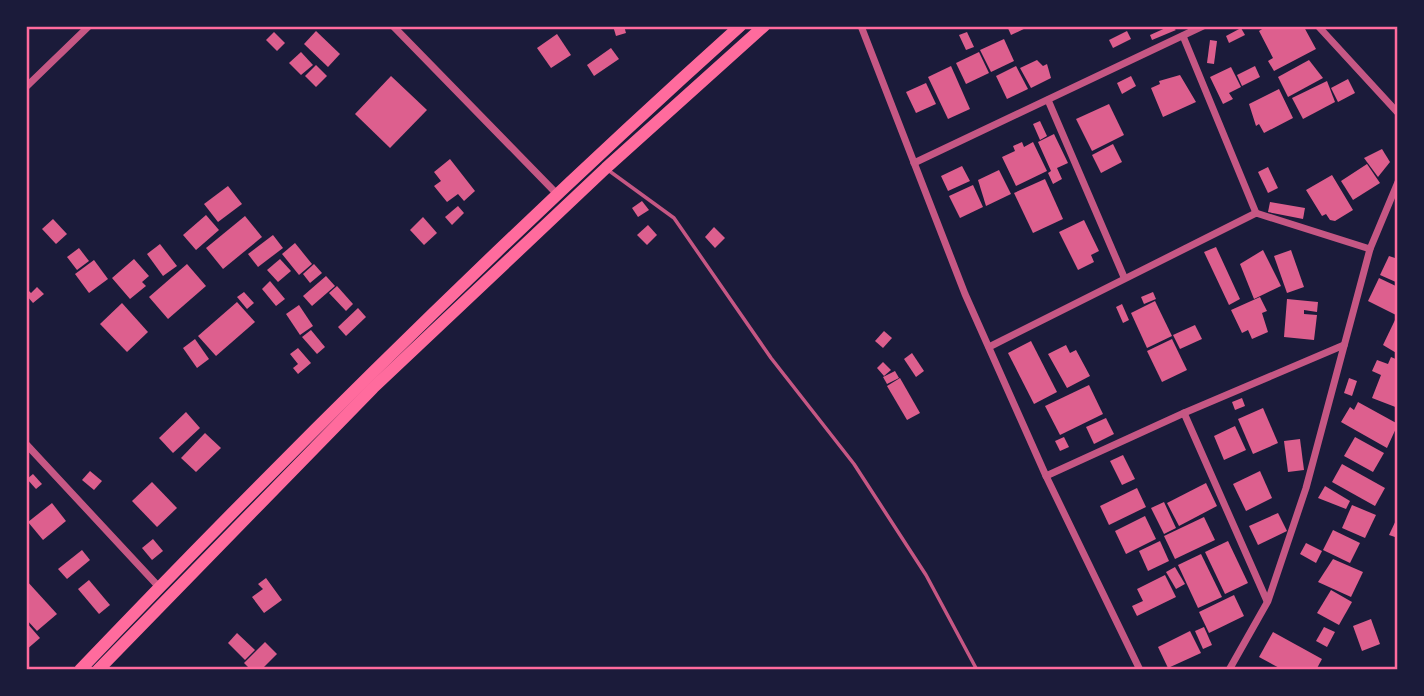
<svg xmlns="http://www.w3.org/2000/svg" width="1424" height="696" viewBox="0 0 1424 696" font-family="'Varela Round',sans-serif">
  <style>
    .building { fill: #dd5f8e }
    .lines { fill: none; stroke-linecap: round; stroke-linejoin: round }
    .service { stroke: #c65784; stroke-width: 3.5 }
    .minor { stroke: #c65784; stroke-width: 7 }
    .trunk { stroke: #ff6b9d; stroke-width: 12 }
    .neatline { fill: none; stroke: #ff6b9d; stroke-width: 2.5 }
  </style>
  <rect width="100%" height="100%" fill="#1b1b3a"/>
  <g class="building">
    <path d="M613,26h11l2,7 -10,3z"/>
    <path d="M1007,26h23l-19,9z"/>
    <path d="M1170,26l6,4 -24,10 -2,-5z"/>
    <path d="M1267,26l37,1 12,22 -42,22 -6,-10 5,-3 -14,-27z"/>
    <path d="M1241,28l4,7 -16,8 -3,-7z"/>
    <path d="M316,31l24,23 -12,13 -24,-23z"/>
    <path d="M1127,31l4,8 -18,9 -4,-8z"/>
    <path d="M274,32l11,11 -8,8 -11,-11z"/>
    <path d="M967,32l7,15 -8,3 -7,-15z"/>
    <path d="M557,34l14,21 -20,13 -14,-20z"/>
    <path d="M1004,39l10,22 -23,11 -11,-22z"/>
    <path d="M1210,40l7,1 -3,23 -7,-1z"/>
    <path d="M611,48l8,11 -25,17 -7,-11z"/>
    <path d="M301,52l12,13 -12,10 -12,-12z"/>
    <path d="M979,52l10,21 -23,11 -10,-21z"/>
    <path d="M1037,60l6,6 4,-2 4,14 -20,10 -11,-20z"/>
    <path d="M1309,60l14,18 -35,19 -10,-20z"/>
    <path d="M316,65l11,11 -11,11 -11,-11z"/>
    <path d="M951,66l19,43 -22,10 -20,-42z"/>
    <path d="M1016,66l12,23 -21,10 -11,-23z"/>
    <path d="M1255,66l5,11 -18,9 -5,-11z"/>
    <path d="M1231,67l10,20 -12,6 4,6 -10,5 -13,-27z"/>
    <path d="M1180,75l16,27 -33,15 -12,-29 9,-4 -1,-3z"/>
    <path d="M391,76l36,34 -37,38 -35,-34z"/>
    <path d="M1131,76l5,10 -14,8 -5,-11z"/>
    <path d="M1348,79l7,14 -17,9 -7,-14z"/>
    <path d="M1327,81l8,21 -32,17 -11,-21z"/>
    <path d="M926,83l10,21 -20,9 -10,-21z"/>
    <path d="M1279,89l14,29 -29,15 -5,-9 -3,2 -7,-22z"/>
    <path d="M1109,104l15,31 -32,16 -16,-32z"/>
    <path d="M1040,121l7,15 -7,4 -7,-16z"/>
    <path d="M1054,134l14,29 -11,5 5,11 -9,5 -5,-11 3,-2 -13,-29z"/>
    <path d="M1022,142l2,5 9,-5 14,29 -31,15 -14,-29 13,-6 -2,-5z"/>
    <path d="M1113,144l9,18 -21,11 -9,-18z"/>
    <path d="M1382,149l8,13 -12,15 -14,-19z"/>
    <path d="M450,159l25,32 -11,10 -6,-7 -11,8 -13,-16 7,-5 -7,-9z"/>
    <path d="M1367,164l13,19 -27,17 -12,-19z"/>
    <path d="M962,166l8,15 -22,10 -7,-15z"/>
    <path d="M1268,167l10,21 -10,5 -10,-21z"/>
    <path d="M999,170l12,24 -25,12 -8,-26z"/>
    <path d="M1332,175l21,35 -18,11 -5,-1 -4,-6 -4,2 -16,-26z"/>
    <path d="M1045,179l18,40 -30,14 -19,-40z"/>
    <path d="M973,185l10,22 -23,11 -11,-22z"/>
    <path d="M228,186l14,18 -24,18 -14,-18z"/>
    <path d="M642,201l7,9 -11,7 -6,-9z"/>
    <path d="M1270,202l35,6 -2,11 -35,-7z"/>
    <path d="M458,206l6,7 -12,12 -7,-8z"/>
    <path d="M206,215l13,15 -23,20 -13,-15z"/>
    <path d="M245,216l17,21 -39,32 -17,-21z"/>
    <path d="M423,217l14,16 -13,12 -14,-15z"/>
    <path d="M53,219l14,15 -11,10 -14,-15z"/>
    <path d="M1084,220l15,31 -8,4 3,7 -16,8 -19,-38z"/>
    <path d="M648,225l9,10 -10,10 -10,-10z"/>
    <path d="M714,227l11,11 -10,10 -10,-11z"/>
    <path d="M273,235l10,13 -25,19 -10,-13z"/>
    <path d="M295,243l17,21 -13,11 -17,-21z"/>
    <path d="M160,244l17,22 -14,10 -16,-22z"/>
    <path d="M1216,247l24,52 -11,6 -25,-53z"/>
    <path d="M79,248l10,13 -12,9 -10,-13z"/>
    <path d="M1263,250l18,36 -27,13 -14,-35z"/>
    <path d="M1291,250l13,37 -17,6 -13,-37z"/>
    <path d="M1389,256l9,3v24l-18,-8z"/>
    <path d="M134,259l15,17 -7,6 4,4 -16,13 -18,-21z"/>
    <path d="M280,259l11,12 -13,11 -11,-12z"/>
    <path d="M94,260l14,19 -19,14 -14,-19z"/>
    <path d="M187,264l19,22 -38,33 -19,-22z"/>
    <path d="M314,264l8,9 -12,10 -7,-9z"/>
    <path d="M326,276l9,10 -23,20 -9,-10z"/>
    <path d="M1379,278l19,9v29l-30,-15z"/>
    <path d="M270,281l15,18 -9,7 -14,-17z"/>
    <path d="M337,286l16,18 -7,7 -17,-18z"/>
    <path d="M37,287l7,7 -11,9 -7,-8v-7l5,5z"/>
    <path d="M244,292l10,11 -7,6 -10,-12z"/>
    <path d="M1153,292l3,7 -12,5 -3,-7z"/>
    <path d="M1260,297l7,14 -5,2 6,19 -16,7 -4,-9 -6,3 -11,-23z"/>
    <path d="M1287,299l31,3 -1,10 -13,-2v4l13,1 -3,25 -30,-3z"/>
    <path d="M1155,301l17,35 -25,12 -16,-35z"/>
    <path d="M237,302l18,20 -39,34 -18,-20z"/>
    <path d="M122,303l26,29 -21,20 -27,-28z"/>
    <path d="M1122,304l7,16 -6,3 -7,-16z"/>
    <path d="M299,305l14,21 -13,9 -14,-21z"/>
    <path d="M358,308l8,9 -20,19 -8,-9z"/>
    <path d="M1395,320l3,1v33l-15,-9z"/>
    <path d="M1195,325l7,14 -22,10 -7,-14z"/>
    <path d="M311,330l14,17 -8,7 -15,-17z"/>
    <path d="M884,331l8,7 -9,10 -8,-7z"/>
    <path d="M195,339l14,20 -12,9 -14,-20z"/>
    <path d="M1172,339l15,31 -25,12 -15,-31z"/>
    <path d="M1031,341l26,51 -23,12 -26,-51z"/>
    <path d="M1066,345l4,8 6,-3 14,26 -23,12 -19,-34z"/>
    <path d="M298,348l13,15 -13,11 -5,-6 5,-4 -8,-10z"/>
    <path d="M912,353l12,18 -8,6 -12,-18z"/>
    <path d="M1391,357l7,3v48l-26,-10 9,-23 -9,-4 5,-11 11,4z"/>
    <path d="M883,362l8,8 -7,6 -7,-8z"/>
    <path d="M895,371l4,7 -12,6 -4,-7z"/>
    <path d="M900,378l20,35 -13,7 -20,-34z"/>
    <path d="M1349,378l8,3 -5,15 -8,-3z"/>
    <path d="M1089,385l14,29 -43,21 -15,-29z"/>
    <path d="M1242,398l3,8 -10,4 -3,-8z"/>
    <path d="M1358,402l40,22 -11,24 -46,-26 9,-15 4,3z"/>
    <path d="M1263,408l15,35 -25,11 -15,-35z"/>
    <path d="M186,412l14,16 -27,25 -14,-15z"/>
    <path d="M1106,418l8,16 -20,10 -8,-17z"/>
    <path d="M1235,426l11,24 -22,10 -10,-24z"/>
    <path d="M205,433l16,15 -25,24 -15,-14z"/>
    <path d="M1064,437l5,10 -9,4 -5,-10z"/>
    <path d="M1355,437l29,16 -11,19 -29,-16z"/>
    <path d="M1300,439l4,31 -16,2 -4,-31z"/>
    <path d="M1123,455l12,24 -13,6 -12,-24z"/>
    <path d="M1342,464l43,24 -10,18 -43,-24z"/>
    <path d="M90,471l12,10 -8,9 -12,-10z"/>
    <path d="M1260,471l12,27 -26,13 -13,-27z"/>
    <path d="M33,474l9,10 -6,5 -9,-10z"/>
    <path d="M152,482l25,26 -20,19 -25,-26z"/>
    <path d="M1206,483l11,23 -38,20 -12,-23z"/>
    <path d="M1325,486l25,15 -4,8 -28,-11z"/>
    <path d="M1137,488l9,19 -37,18 -9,-19z"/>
    <path d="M1164,502l12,26 -12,6 -13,-26z"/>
    <path d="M52,503l14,18 -23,19 -15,-18z"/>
    <path d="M1352,505l24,10 -11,23 -23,-10z"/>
    <path d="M1278,513l9,18 -29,14 -9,-19z"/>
    <path d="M1145,516l11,23 -30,15 -11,-23z"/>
    <path d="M1398,516v22l-9,-3z"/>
    <path d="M1204,517l11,23 -40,19 -11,-23z"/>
    <path d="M1333,530l27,13 -10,20 -27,-13z"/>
    <path d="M153,539l10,12 -11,9 -10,-12z"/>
    <path d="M1160,541l9,20 -21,10 -9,-20z"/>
    <path d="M1228,541l20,42 -23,11 -20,-42z"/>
    <path d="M1306,543l16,8 -6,12 -16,-9z"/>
    <path d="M82,550l8,10 -23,19 -9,-10z"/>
    <path d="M1201,554l21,43 -24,11 -20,-43z"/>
    <path d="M1333,559l30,13 -12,25 -33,-15z"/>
    <path d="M1175,567l10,17 -9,5 -10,-17z"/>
    <path d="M1165,575l11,22 -39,19 -5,-10 11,-5 -6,-12z"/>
    <path d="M266,578l16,22 -18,13 -12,-16 11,-8 -5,-5z"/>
    <path d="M26,580l31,34 -20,17 -11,-12z"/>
    <path d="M89,580l21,25 -11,9 -21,-25z"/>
    <path d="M1331,590l21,12 -13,23 -22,-12z"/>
    <path d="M1234,595l10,21 -35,17 -10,-21z"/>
    <path d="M1371,619l9,25 -18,7 -9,-25z"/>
    <path d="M26,622l14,16 -14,12z"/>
    <path d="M1204,627l8,18 -9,4 -8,-18z"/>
    <path d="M1324,627l11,5 -8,15 -11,-6z"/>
    <path d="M1190,631l11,22 -33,15 -10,-21z"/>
    <path d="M1273,632l49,27 -6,11h-33l-24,-13z"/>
    <path d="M237,633l18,17 -10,10 -17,-17z"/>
    <path d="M265,642l12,12 -16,16h-10l-7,-7z"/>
  </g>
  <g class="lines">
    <path class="service" d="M608,170l66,48 97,140 83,106 72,111 51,95"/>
    <g class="minor">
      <path d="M393,26l163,167"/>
      <path d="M861,26l104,268 81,182 94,194"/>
      <path d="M1318,26l80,87"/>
      <path d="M1183,36l73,177"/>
      <path d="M26,87l63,-61"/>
      <path d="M1048,100l76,177"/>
      <path d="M914,163l289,-137"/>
      <path d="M989,347l267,-134 114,36"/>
      <path d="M1184,413l83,188"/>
      <path d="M26,444l133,143"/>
      <path d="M1046,476l138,-63 160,-68"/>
      <path d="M1229,670l39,-69 38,-113 64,-239 28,-67"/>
    </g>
    <g class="trunk">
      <path d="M80,670c213,-223 431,-438 660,-644"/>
      <path d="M98,670l275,-282 233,-220 158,-142"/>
    </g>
  </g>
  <rect width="1424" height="696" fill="none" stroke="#1b1b3a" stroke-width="56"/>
  <rect x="28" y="28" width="1368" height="640" class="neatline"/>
</svg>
